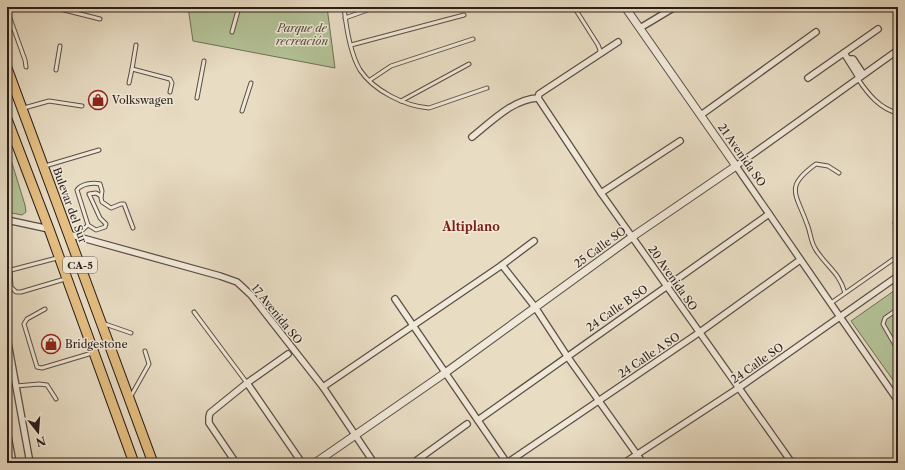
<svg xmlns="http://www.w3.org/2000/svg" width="905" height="470" viewBox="0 0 905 470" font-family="'Libre Caslon Text',serif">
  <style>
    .green { fill: #b3c196; stroke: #6e7058 }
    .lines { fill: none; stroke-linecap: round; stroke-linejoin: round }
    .service-casing { stroke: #5a4e44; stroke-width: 5 }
    .minor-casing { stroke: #5a4e44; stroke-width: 8 }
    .tertiary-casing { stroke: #5a4e44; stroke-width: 9 }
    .trunk-casing { stroke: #2a1e19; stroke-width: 11 }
    .service { stroke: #f0e8d8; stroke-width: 3 }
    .minor { stroke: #f0e8d8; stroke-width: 5.5 }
    .tertiary { stroke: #f0e8d8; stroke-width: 7 }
    .trunk { stroke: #e4be82; stroke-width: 9 }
    .labels { text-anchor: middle; stroke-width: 3; stroke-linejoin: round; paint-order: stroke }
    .shield { fill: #f0e8d8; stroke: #655b52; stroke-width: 1 }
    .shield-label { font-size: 10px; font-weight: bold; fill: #2a1e19 }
    .park-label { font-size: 11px; font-style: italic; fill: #534f3e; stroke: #f0e8d8 }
    .poi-label { font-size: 11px; fill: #2a1e19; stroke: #f0e8d8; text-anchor: start }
    .street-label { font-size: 11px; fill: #2a1e19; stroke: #f0e8d8 }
    .neighbourhood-label { font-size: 12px; font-weight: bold; fill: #7a1f14; stroke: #f0e8d8 }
  </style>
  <rect width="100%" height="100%" fill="#e8dcc3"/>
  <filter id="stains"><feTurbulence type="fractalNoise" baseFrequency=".005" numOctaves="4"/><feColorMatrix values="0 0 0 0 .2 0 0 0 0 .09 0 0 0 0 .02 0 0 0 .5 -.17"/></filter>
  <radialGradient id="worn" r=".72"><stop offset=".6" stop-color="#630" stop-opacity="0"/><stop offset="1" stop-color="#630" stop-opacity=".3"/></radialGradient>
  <g class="green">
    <path d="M188,7h139l8,61 -142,-27z"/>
    <path d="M7,147l18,58 1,7 -4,3 -15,-3z"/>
    <path d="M898,288v99l-47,-66z"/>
  </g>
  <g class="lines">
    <g class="service-casing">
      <g id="service">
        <path d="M52,7l48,12"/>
        <path d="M344,7c2,19 6,46 16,63 14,21 45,36 69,38l58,-20"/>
        <path d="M574,7l24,38 2,5 -1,4"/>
        <path d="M7,10l18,50 1,7"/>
        <path d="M345,18l31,-11"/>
        <path d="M232,32l7,-25"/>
        <path d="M351,45l113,-30"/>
        <path d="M132,69l4,-24"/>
        <path d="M56,70l4,-24"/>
        <path d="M858,79c10,15 22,30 40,34"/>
        <path d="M370,80l21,-14 82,-27"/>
        <path d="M129,83l3,-14 4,1 34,9 2,4 -2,9"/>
        <path d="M197,98l7,-37"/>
        <path d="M401,101l68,-37"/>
        <path d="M24,108l25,-7 33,5"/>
        <path d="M242,111l9,-28"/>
        <path d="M45,166l54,-16"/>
        <path d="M839,173l-11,-7 -12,-2c-32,23 -20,29 -9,60 4,9 3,17 9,26 11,17 23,22 29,43"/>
        <path d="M895,223l3,7"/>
        <path d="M88,225l8,5 9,-3 1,-3 -6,-6 -11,-24 7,-1 5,3"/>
        <path d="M76,236l12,-11 -11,-35c4,-6 16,-8 23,-6l2,7 -1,7 1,4 9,6 10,-4h3l9,24"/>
        <path d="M57,258l-46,12 -1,3 1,14 5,5h5l44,-13"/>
        <path d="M831,303l67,-47"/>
        <path d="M45,309l-18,10 -3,5 13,43 5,1 50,-15"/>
        <path d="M898,309l-13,9 -2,6 15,26"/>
        <path d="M194,312l53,71"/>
        <path d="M105,324l26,9"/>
        <path d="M16,386l23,-2 8,1 9,14"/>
        <path d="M131,396l18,-32 -4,-13"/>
      </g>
    </g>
    <g class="minor-casing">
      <g id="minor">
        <path d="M894,7l4,7"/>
        <path d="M640,28l35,-21"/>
        <path d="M618,42l-79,52 -1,4 63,95 191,270"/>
        <path d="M898,50l-162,116 162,235"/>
        <path d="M844,53l15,24"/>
        <path d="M849,59h4l10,15"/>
        <path d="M808,78l70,-49"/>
        <path d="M701,115l115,-83"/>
        <path d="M472,137c19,-15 41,-38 66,-39"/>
        <path d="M601,193l79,-52"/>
        <path d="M7,220l42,9"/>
        <path d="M68,234l152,42 17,6 14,13 72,92 51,76"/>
        <path d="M502,265l33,42 32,49 76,107"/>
        <path d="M395,299l112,164"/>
        <path d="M7,337l23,126"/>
        <path d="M247,383l55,80"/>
        <path d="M323,387l179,-122 32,-24"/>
        <path d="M478,420l291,-206"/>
        <path d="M7,431l6,32"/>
        <path d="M236,463l-27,-40v-6l1,-4 37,-30 41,-29"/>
        <path d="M413,463l54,-39"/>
        <path d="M507,463l193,-131 100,-72"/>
        <path d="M624,463l116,-76 158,-111"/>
      </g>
    </g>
    <g class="tertiary-casing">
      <path id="tertiary" d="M315,463l130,-90 187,-136 104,-71 -111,-159"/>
    </g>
    <g class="trunk-casing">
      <g id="trunk">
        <path d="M7,68l146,395"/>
        <path d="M7,119l42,110 85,234"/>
      </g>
    </g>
    <use href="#service" class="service"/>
    <use href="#minor" class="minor"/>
    <use href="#tertiary" class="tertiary"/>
    <use href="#trunk" class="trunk"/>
  </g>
  <defs>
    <g id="shop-ring" transform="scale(1)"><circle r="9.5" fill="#f0e8d8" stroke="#8f2418" stroke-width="1.5"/><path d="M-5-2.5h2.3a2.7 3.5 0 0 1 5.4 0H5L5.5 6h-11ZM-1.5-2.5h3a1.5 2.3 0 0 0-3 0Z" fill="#8f2418"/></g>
  </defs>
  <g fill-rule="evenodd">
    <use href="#shop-ring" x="98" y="100"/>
    <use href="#shop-ring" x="51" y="344"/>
  </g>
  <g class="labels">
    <rect class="shield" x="63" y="257" width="34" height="16" rx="3"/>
    <g class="shield-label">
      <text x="80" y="269">CA-5</text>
    </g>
    <g class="park-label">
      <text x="302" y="32">Parque de<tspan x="302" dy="13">recreación</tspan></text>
    </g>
    <g class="poi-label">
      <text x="112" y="104">Volkswagen</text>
      <text x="65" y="348">Bridgestone</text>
    </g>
    <g class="street-label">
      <text transform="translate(742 155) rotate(55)" y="4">21 Avenida SO</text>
      <text transform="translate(70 205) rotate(70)" y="4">Bulevar del Sur</text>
      <text transform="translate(600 247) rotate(-36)" y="4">25 Calle SO</text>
      <text transform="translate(673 278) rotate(55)" y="4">20 Avenida SO</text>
      <text transform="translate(617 308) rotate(-35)" y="4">24 Calle B SO</text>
      <text transform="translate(277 314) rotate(51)" y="4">17 Avenida SO</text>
      <text transform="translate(649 355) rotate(-34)" y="4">24 Calle A SO</text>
      <text transform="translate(757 363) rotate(-35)" y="4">24 Calle SO</text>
    </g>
    <g class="neighbourhood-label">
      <text x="471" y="231">Altiplano</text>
    </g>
  </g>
  <rect width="905" height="470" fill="none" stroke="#e8dcc3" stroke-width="24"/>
  <rect x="8" y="8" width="889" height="454" fill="none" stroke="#2a1e19" stroke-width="2"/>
  <rect x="12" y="12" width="881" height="446" fill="none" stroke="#2a1e19"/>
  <g transform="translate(38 432) rotate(163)" stroke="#f0e8d8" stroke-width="3" paint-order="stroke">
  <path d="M0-3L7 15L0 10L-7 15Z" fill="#2a1e19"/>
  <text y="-6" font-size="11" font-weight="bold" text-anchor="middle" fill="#2a1e19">N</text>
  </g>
  <rect width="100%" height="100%" filter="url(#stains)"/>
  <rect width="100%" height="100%" fill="url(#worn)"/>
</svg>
